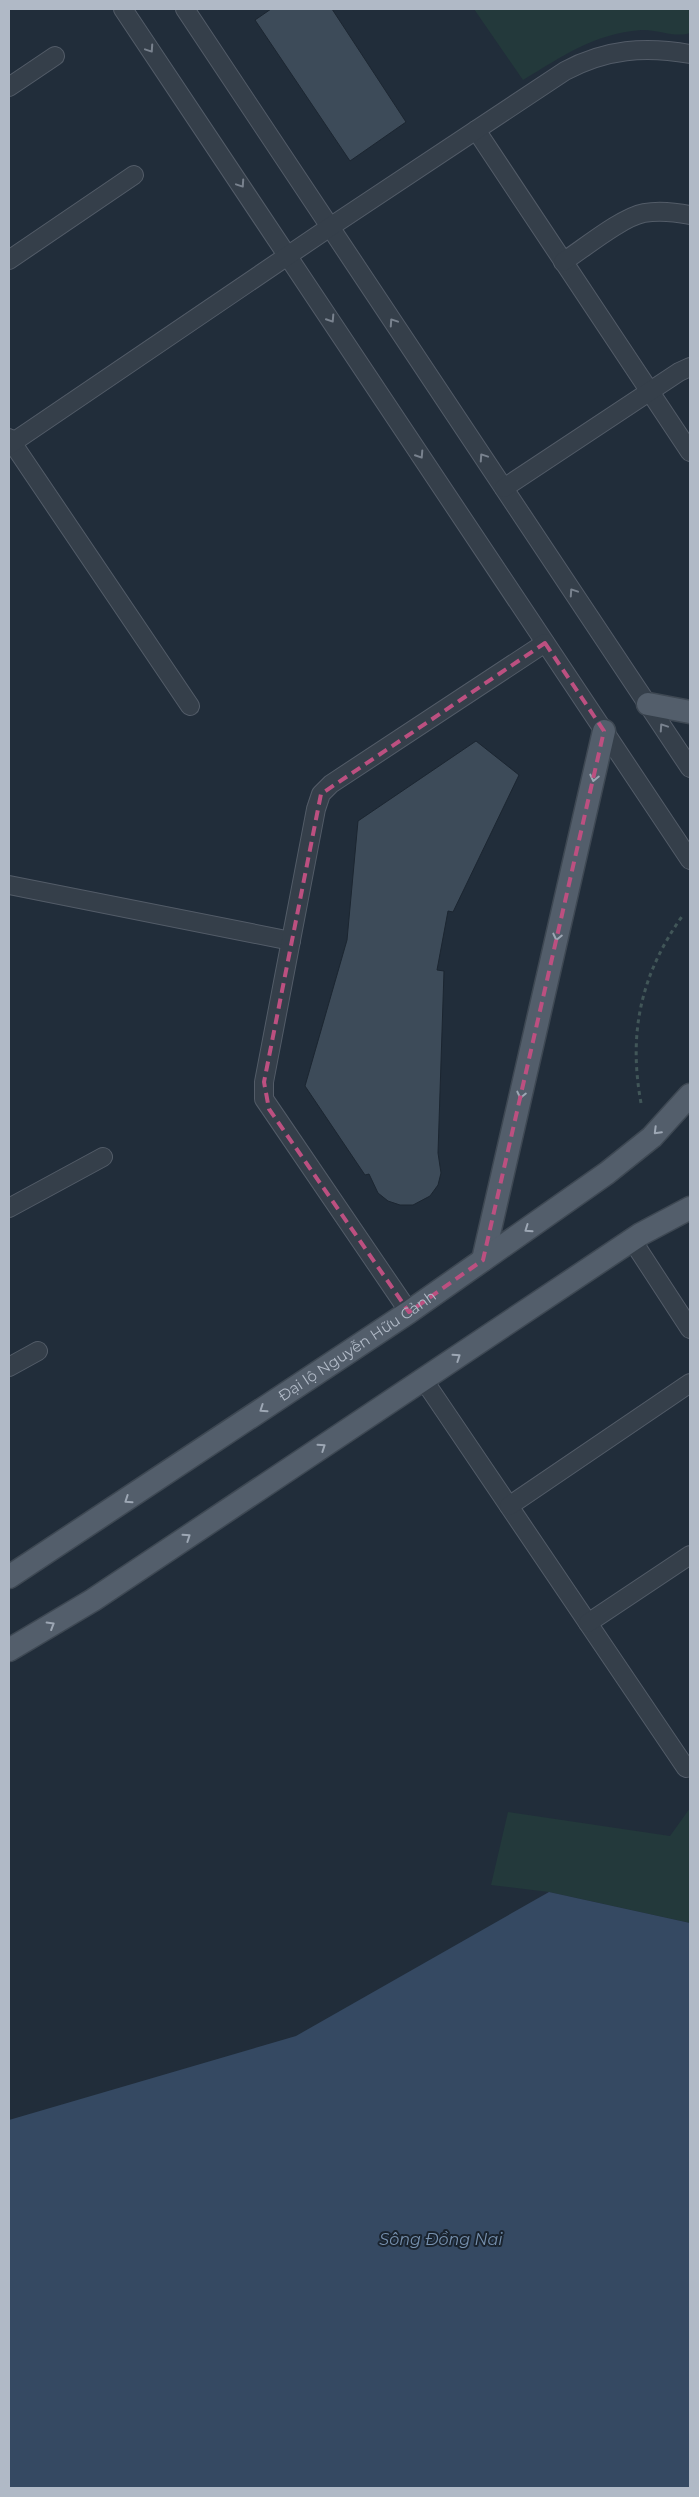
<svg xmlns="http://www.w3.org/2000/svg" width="699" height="2497" viewBox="0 0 699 2497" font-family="Montserrat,sans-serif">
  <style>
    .green { fill: #23393b }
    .water { fill: #354962 }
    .building { fill: #3d4b59; stroke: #1c2631 }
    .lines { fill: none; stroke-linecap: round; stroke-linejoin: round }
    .minor-casing { stroke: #535c68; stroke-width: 20 }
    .major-casing { stroke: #3e4853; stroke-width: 25 }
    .path { stroke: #415658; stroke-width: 3; stroke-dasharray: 4 4; stroke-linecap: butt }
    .minor { stroke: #353f4a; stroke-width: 18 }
    .major { stroke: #535e6b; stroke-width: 22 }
    .oneway { stroke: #79828e }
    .oneway2 { stroke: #9da7b4 }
    .marked { fill: none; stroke: #bc5080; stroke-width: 4; stroke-dasharray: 10 6; stroke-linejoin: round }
    .labels { text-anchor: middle; stroke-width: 4; stroke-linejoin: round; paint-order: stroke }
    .street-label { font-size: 15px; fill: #b0b9c6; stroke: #1a242f }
    .water-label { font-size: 16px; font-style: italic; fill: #7791af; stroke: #1a242f }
  </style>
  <rect width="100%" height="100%" fill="#212d3a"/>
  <g class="green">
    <path d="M474,9h216v24c-15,5 -33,-4 -49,-3 -48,4 -78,26 -118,50z"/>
    <path d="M690,1808v115l-141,-31 -58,-7 17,-73 162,24z"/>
  </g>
  <path class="water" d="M549,1892l141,31v565h-681v-368l287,-84z"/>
  <g class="building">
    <path d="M271,9h61l74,113 -56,39 -95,-141z"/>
    <path d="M476,741l43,34 -66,137 -5,-1 -11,59 7,1 -6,182 3,20 -3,12 -8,11 -17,9h-13l-12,-4 -10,-8 -9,-19 -4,1 -60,-89 42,-146 11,-119z"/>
  </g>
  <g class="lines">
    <g class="minor-casing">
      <g id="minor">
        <path d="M123,9l567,851"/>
        <path d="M185,9l505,759"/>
        <path d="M9,87l46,-31"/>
        <path d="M476,130l214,322"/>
        <path d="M9,260l125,-85"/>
        <path d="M563,262c20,-13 59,-45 81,-49 16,-3 31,-1 46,2"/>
        <path d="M9,438l181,268"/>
        <path d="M9,445l321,-218 235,-156c41,-22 80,-25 125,-17"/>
        <path d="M504,488l175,-116 11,-5"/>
        <path d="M9,885l282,56"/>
        <path d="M9,1208l94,-51"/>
        <path d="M632,1240l58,89"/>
        <path d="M409,1312l-145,-213v-17l52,-273 5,-15 10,-10 214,-141"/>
        <path d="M9,1367l29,-16"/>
        <path d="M423,1379l263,389"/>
        <path d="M509,1506l181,-123"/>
        <path d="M588,1623l102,-68"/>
      </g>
    </g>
    <g class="major-casing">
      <g id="major">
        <path d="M648,704l42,8"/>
        <path d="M483,1260l121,-529"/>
        <path id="s1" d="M9,1577l400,-265 198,-139 45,-36 38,-42"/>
        <path d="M9,1650l84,-50 548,-366 49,-26"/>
      </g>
    </g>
    <path class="path" d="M641,1103c-13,-71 0,-129 42,-188"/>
    <use href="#minor" class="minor"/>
    <use href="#major" class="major"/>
  </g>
  <defs><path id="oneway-chevron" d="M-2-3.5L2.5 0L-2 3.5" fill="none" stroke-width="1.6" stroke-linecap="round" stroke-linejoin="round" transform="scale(1.25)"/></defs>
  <g class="oneway">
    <use href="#oneway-chevron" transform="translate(150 49) rotate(56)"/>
    <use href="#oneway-chevron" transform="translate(241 184) rotate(56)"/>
    <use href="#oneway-chevron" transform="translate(331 319) rotate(57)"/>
    <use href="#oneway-chevron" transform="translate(393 322) rotate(-124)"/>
    <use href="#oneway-chevron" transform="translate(420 455) rotate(57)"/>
    <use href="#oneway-chevron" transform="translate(483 457) rotate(-124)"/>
    <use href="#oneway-chevron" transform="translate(573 592) rotate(-124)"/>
    <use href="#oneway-chevron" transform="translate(663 727) rotate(-124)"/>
  </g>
  <g class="oneway2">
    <use href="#oneway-chevron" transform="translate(594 778) rotate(103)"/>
    <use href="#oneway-chevron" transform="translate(557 937) rotate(103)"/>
    <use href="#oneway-chevron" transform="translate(521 1095) rotate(103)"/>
    <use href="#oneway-chevron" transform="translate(657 1131) rotate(135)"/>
    <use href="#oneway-chevron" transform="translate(528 1229) rotate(145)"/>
    <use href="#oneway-chevron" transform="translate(457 1357) rotate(-34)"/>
    <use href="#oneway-chevron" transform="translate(263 1409) rotate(146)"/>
    <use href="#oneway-chevron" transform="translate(322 1447) rotate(-34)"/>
    <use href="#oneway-chevron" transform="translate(128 1500) rotate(146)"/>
    <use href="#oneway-chevron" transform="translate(187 1537) rotate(-34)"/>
    <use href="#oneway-chevron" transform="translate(51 1625) rotate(-31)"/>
  </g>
  <path class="marked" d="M545,643l59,88 -121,529 -74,52 -140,-203 -5,-27 57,-288z"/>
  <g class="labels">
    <g class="street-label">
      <text dy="5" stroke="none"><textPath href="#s1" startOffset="418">Đại lộ Nguyễn Hữu Cảnh</textPath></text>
    </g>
    <g class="water-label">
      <text x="441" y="2245">Sông Đồng Nai</text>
    </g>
  </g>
  <rect width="699" height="2497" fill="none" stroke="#b0b9c6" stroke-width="20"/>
</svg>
